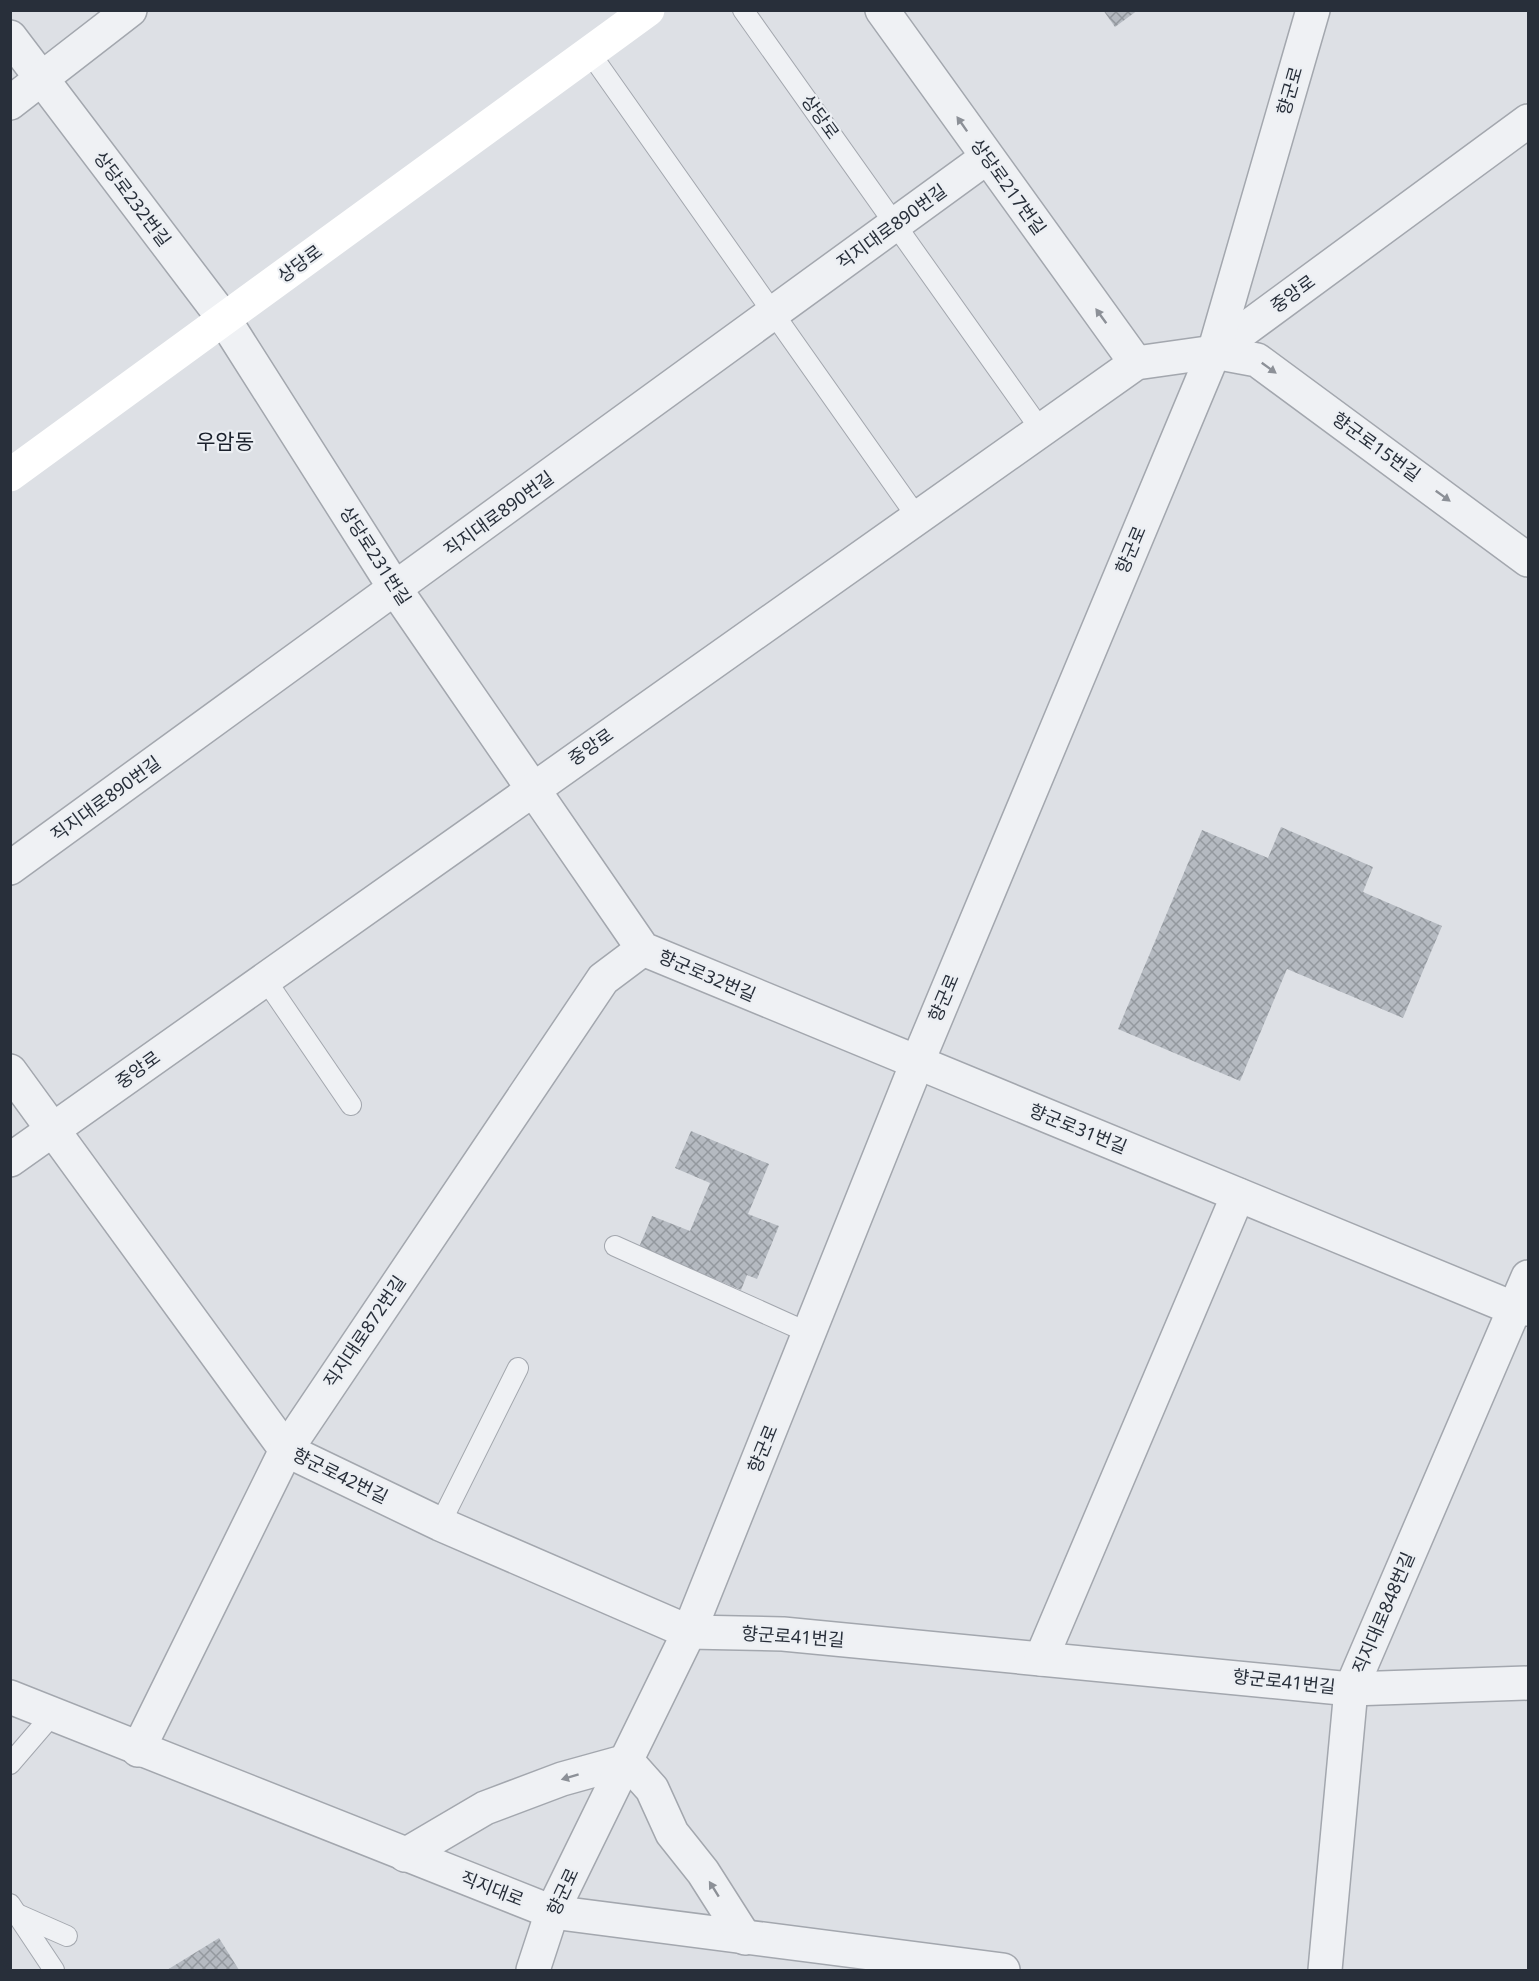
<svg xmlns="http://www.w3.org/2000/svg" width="1539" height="1981" viewBox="0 0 1539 1981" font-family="'Noto Sans','Noto Sans KR',sans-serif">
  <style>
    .building { fill: url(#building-cross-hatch) }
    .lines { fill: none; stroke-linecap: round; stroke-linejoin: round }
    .service-casing { stroke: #a3a7ae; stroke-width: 22 }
    .minor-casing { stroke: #a3a7ae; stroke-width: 36 }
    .tertiary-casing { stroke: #a3a7ae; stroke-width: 36 }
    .service { stroke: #eff1f4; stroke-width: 20 }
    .minor { stroke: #eff1f4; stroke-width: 33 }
    .tertiary { stroke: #eff1f4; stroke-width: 33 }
    .secondary { stroke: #fff; stroke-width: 33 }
    .oneway { fill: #8c9097 }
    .labels { text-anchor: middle; stroke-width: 4.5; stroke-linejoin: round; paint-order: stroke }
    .street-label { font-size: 18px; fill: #282f3a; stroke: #eceff3 }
    .quarter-label { font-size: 21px; fill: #1a202b; stroke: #eceff3 }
  </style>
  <defs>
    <pattern id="building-cross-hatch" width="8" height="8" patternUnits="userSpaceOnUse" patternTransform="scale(1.5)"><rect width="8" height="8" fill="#b5bac1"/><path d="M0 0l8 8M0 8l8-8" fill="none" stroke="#93989e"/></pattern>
  </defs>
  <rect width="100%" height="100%" fill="#dde0e5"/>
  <g class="building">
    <path d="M1103,10h35l-23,17z"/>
    <path d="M1281,827l92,40 -10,25 79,34 -39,92 -116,-49 -47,112 -122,-52 84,-199 66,28z"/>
    <path d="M691,1131l78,33 -21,50 31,12 -22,53 -10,-4 -6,15 -102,-43 13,-31 38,15 20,-48 -35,-15z"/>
    <path d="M219,1938l20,32h-72z"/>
  </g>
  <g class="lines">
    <g class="service-casing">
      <g id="service">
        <path d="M743,10l298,420"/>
        <path d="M590,53l327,464"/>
        <path d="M265,979l86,126"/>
        <path d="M615,1246l194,87"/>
        <path d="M440,1524l78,-156"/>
        <path d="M10,1764l43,-50"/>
        <path d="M10,1904l44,66"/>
        <path d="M17,1914l50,22"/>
      </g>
    </g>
    <g class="minor-casing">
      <g id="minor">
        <path d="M882,10l254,353"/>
        <path d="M10,37l214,282 172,271 247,359 872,360h13"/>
        <path d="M10,103l120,-93"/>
        <path d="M1214,352l43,8 271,200"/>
        <path d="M10,868l976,-710"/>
        <path d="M10,1071l276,379 154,74 249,108 94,2 568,55 177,-6"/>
        <path d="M10,1160l1126,-797 78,-11 314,-231"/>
        <path d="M1041,1659l197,-464"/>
        <path d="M138,1750l148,-300 317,-471 40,-30"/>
        <path d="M1325,1970l26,-281 177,-412"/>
      </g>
    </g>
    <g class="tertiary-casing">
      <g id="tertiary">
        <path d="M10,1697l542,215 451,58"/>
        <path d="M627,1761l25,28 20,44 31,39 42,66"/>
        <path d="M405,1855l80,-47 77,-29 65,-18"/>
        <path d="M533,1970l19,-58 137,-280 228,-569 297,-711 99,-342"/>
      </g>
    </g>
    <use href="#service" class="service"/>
    <use href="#minor" class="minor"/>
    <use href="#tertiary" class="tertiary"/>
    <path class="secondary" d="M10,475l638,-465"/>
  </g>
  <defs><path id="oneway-solid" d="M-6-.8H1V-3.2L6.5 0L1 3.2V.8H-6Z" transform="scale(1.5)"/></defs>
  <g class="oneway">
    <use href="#oneway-solid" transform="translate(962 124) rotate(-125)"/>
    <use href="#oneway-solid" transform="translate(1101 316) rotate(-126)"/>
    <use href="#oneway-solid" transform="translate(1269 368) rotate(36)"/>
    <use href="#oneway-solid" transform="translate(1443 496) rotate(36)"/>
    <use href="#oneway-solid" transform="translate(570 1777) rotate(163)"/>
    <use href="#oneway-solid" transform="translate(714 1889) rotate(-122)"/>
  </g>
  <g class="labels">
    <g class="street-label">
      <text transform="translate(1290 91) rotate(-74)" y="6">향군로</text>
      <text transform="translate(820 117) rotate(54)" y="6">상당로</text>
      <text transform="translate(1008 187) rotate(54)" y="6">상당로217번길</text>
      <text transform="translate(132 199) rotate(53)" y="6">상당로232번길</text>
      <text transform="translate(892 227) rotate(-36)" y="6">직지대로890번길</text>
      <text transform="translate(300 264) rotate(-36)" y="6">상당로</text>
      <text transform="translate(1293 294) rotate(-36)" y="6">중앙로</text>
      <text transform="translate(1376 447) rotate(36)" y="6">향군로15번길</text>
      <text transform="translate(499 514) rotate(-36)" y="6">직지대로890번길</text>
      <text transform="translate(1131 550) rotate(-67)" y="6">향군로</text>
      <text transform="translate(375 556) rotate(57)" y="6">상당로231번길</text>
      <text transform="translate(591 747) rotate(-35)" y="6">중앙로</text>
      <text transform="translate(106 799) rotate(-36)" y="6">직지대로890번길</text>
      <text transform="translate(707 976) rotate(23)" y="6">향군로32번길</text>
      <text transform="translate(944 998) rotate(-67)" y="6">향군로</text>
      <text transform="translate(138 1070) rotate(-36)" y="6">중앙로</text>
      <text transform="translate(1078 1129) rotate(22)" y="6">향군로31번길</text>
      <text transform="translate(365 1332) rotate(-56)" y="6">직지대로872번길</text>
      <text transform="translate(763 1449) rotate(-68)" y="6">향군로</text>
      <text transform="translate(340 1476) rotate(26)" y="6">향군로42번길</text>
      <text transform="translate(1384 1613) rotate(-67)" y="6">직지대로848번길</text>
      <text transform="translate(793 1637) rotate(4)" y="6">향군로41번길</text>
      <text transform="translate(1284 1682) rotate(6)" y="6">향군로41번길</text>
      <text transform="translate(492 1889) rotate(21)" y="6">직지대로</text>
      <text transform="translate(563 1892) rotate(-65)" y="6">향군로</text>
    </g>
    <g class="quarter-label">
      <text x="225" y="449">우암동</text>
    </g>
  </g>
  <rect width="1539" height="1981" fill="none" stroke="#282f3a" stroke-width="24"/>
</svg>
